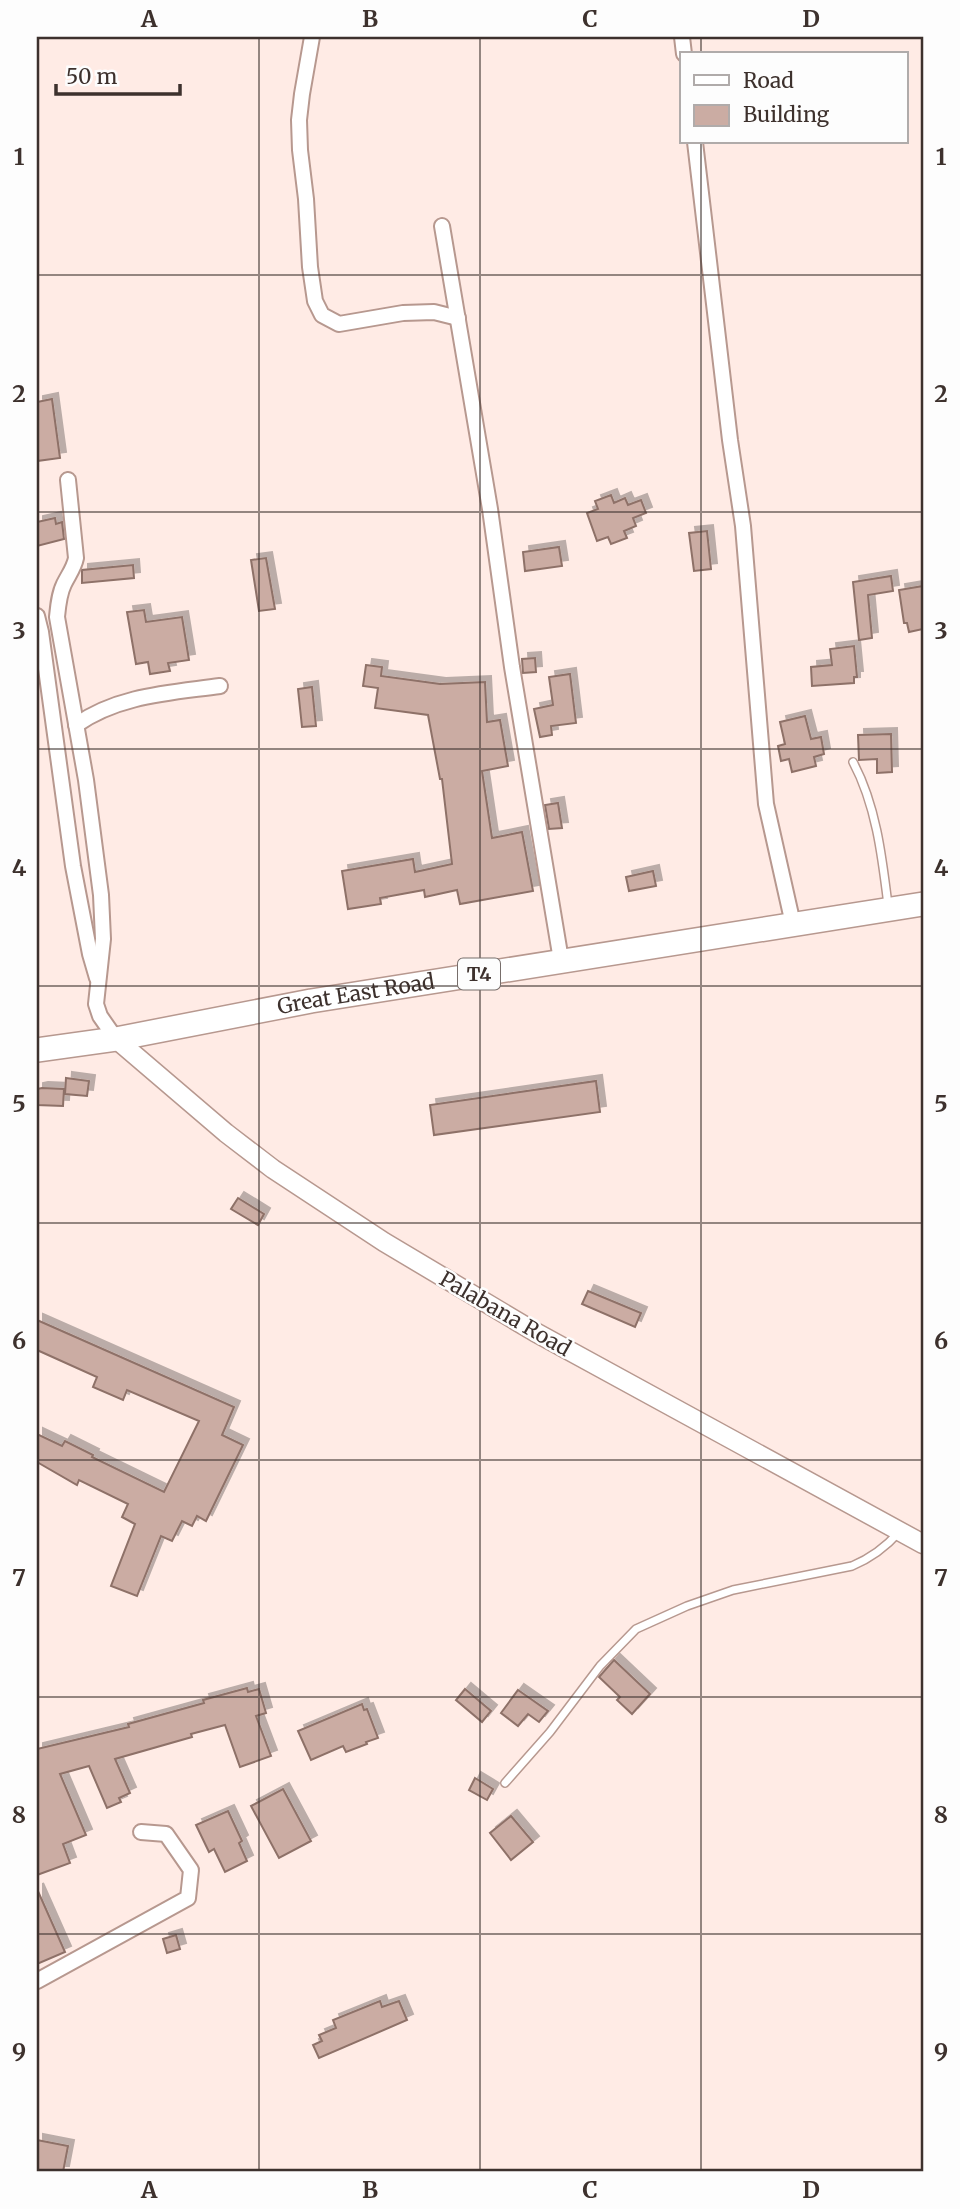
<svg xmlns="http://www.w3.org/2000/svg" width="960" height="2209" viewBox="0 0 960 2209" font-family="Merriweather,serif">
  <style>
    .building { fill: #cbaca3; stroke: #8e7168; stroke-width: 2; filter: url(#shadow) }
    .lines { fill: none; stroke-linecap: round; stroke-linejoin: round }
    .service-casing { stroke: #b7988f; stroke-width: 10 }
    .minor-casing { stroke: #b7988f; stroke-width: 18 }
    .tertiary-casing { stroke: #b7988f; stroke-width: 21 }
    .trunk-casing { stroke: #b7988f; stroke-width: 26 }
    .service { stroke: #fff; stroke-width: 7 }
    .minor { stroke: #fff; stroke-width: 14 }
    .tertiary { stroke: #fff; stroke-width: 18 }
    .trunk { stroke: #fff; stroke-width: 23 }
    .grid { fill: none; stroke: #3d312d; stroke-width: 2; stroke-opacity: 0.55 }
    .labels { text-anchor: middle; stroke-width: 5; stroke-linejoin: round; paint-order: stroke }
    .shield { fill: #fdfdfd; stroke: #776e6b; stroke-width: 2 }
    .shield-label { font-size: 19px; font-weight: bold; fill: #3d312d }
    .street-label { font-size: 21px; fill: #3d312d; stroke: #fdfdfd }
    .neatline { fill: none; stroke: #3d312d; stroke-width: 2.5 }
    .grid-label { font-size: 23px; text-anchor: middle; font-weight: bold; fill: #3d312d }
  </style>
  <defs>
    <filter id="shadow"><feDropShadow dx="6" dy="-6" stdDeviation="0" flood-color="#0004"/></filter>
  </defs>
  <rect width="100%" height="100%" fill="#ffebe5"/>
  <g class="building">
    <path d="M52,399l8,59 -23,3v-59z"/>
    <path d="M611,495l3,8 11,-5 3,7 13,-5 5,13 -13,5 3,8 -12,5 3,7 -16,6 -3,-7 -11,4 -10,-28 11,-4 -3,-8z"/>
    <path d="M55,518l1,6 6,-2 2,17 -27,7v-24z"/>
    <path d="M707,531l4,38 -17,2 -5,-38z"/>
    <path d="M559,547l3,19 -37,5 -2,-19z"/>
    <path d="M266,558l9,51 -16,2 -8,-51z"/>
    <path d="M133,565l1,13 -52,5v-13z"/>
    <path d="M891,576l2,15 -25,4 4,43 -13,2 -6,-58z"/>
    <path d="M923,586v43l-14,3 -2,-9h-3l-5,-33z"/>
    <path d="M144,610l2,12 36,-5 7,43 -21,3 2,8 -20,3 -2,-12 -12,2 -9,-52z"/>
    <path d="M854,646l3,31h-3v6l-42,3 -1,-19 21,-2 -2,-16z"/>
    <path d="M535,658l1,14 -13,1 -1,-14z"/>
    <path d="M366,665l16,2 -1,9 59,8 45,-2 2,40 13,-2 8,46 -26,5 10,67 30,-6 11,59 -73,13 -3,-14 -32,7 -1,-7 -44,8 1,6 -33,5 -6,-38 71,-12 2,13 37,-8 -10,-85h-2l-12,-64 -53,-7 3,-20 -15,-2z"/>
    <path d="M570,674l6,49 -25,3 1,9 -12,2 -6,-28 19,-4 -4,-28z"/>
    <path d="M312,687l4,39 -14,1 -4,-38z"/>
    <path d="M805,716l6,23 10,-2 3,17 -10,3 2,9 -24,6 -3,-13 -8,2 -3,-15 7,-2 -5,-22z"/>
    <path d="M891,734l1,38 -15,1v-14l-18,1 -1,-25z"/>
    <path d="M558,803l4,25 -13,1 -4,-24z"/>
    <path d="M653,871l3,15 -27,5 -3,-14z"/>
    <path d="M66,1078l23,3 -2,15 -22,-2z"/>
    <path d="M596,1081l4,31 -166,23 -4,-30z"/>
    <path d="M42,1088l22,1 -1,17 -26,-1v-16z"/>
    <path d="M238,1198l26,16 -6,11 -27,-16z"/>
    <path d="M588,1291l53,22 -6,14 -53,-23z"/>
    <path d="M37,1320l197,87 -12,28 21,10 -37,76 -9,-5 -5,10 -10,-5 -10,20 -11,-5 -24,60 -26,-10 24,-62 -13,-7 6,-13 -49,-24 -2,5 -40,-23v-28l25,12 3,-5 28,14 -1,2 72,35 35,-71 -72,-31 -4,10 -30,-13 4,-10 -60,-27z"/>
    <path d="M614,1660l36,34 -18,20 -15,-14 3,-3 -21,-20z"/>
    <path d="M247,1688l1,4 11,-3 7,24 -10,3 15,40 -31,11 -15,-42 -34,9 1,3 -77,22 15,34 -11,5 2,4 -14,6 -18,-42 -29,8 26,61 -23,9 7,19 -33,12v-126l92,-22 -1,-3 76,-21 -1,-3z"/>
    <path d="M465,1689l26,22 -9,11 -26,-22z"/>
    <path d="M518,1690l30,21 -9,11 -11,-8 -10,12 -17,-13z"/>
    <path d="M362,1704l2,6 3,-1 11,29 -12,4 1,2 -21,8 -3,-6 -32,14 -13,-29z"/>
    <path d="M475,1778l18,11 -6,11 -18,-10z"/>
    <path d="M283,1789l28,52 -32,17 -28,-52z"/>
    <path d="M228,1811l14,30 -3,2 8,18 -22,11 -11,-23 -5,3 -13,-27z"/>
    <path d="M511,1816l22,26 -22,18 -21,-27z"/>
    <path d="M37,1889l28,63 -28,12z"/>
    <path d="M176,1935l4,14 -13,4 -4,-14z"/>
    <path d="M380,2001l2,6 17,-6 8,19 -88,38 -6,-13 9,-4 -3,-6 17,-7 -3,-8z"/>
    <path d="M37,2140l31,6 -5,26h-26z"/>
  </g>
  <g class="lines">
    <g class="service-casing">
      <g id="service">
        <path d="M853,762c23,43 29,94 35,143"/>
        <path d="M505,1783l45,-51 50,-66 36,-37 51,-23 46,-16 119,-24c19,-8 33,-18 47,-34"/>
      </g>
    </g>
    <g class="minor-casing">
      <g id="minor">
        <path d="M312,37l-10,57 -3,26 1,30 6,49 4,68 5,34 7,14 17,9 64,-11 31,-1 24,6"/>
        <path d="M682,37l2,17"/>
        <path d="M695,142l35,298 13,86 23,278 27,120"/>
        <path d="M442,226l48,283 22,158 49,293"/>
        <path d="M68,480l8,78c-2,10 -7,16 -12,26 -5,10 -6,22 -7,33l29,163 15,115 2,44 -7,65 4,12 16,23"/>
        <path d="M37,616l4,16 32,234 17,88 7,24"/>
        <path d="M76,725c43,-30 94,-32 144,-39"/>
        <path d="M37,1981l151,-83 3,-28 -25,-36 -25,-2"/>
      </g>
    </g>
    <g class="tertiary-casing">
      <path id="tertiary" d="M116,1039l110,94 47,36 111,73 151,90 388,212"/>
    </g>
    <g class="trunk-casing">
      <g id="trunk">
        <path id="s1" d="M37,1050l79,-11 195,-38 612,-97"/>
      </g>
    </g>
    <use href="#service" class="service"/>
    <use href="#minor" class="minor"/>
    <use href="#tertiary" class="tertiary"/>
    <use href="#trunk" class="trunk"/>
  </g>
  <path class="grid" d="M259,37v2135M480,37v2135M701,37v17M701,142v2030M37,275h886M37,512h886M37,749h886M37,986h886M37,1223h886M37,1460h886M37,1697h886M37,1934h886"/>
  <g class="labels">
    <rect class="shield" x="458" y="958.5" width="42" height="31" rx="5"/>
    <g class="shield-label">
      <text x="479" y="981">T4</text>
    </g>
    <g class="street-label">
      <text dy="7" stroke="none"><textPath href="#s1" startOffset="324">Great East Road</textPath></text>
      <text transform="translate(505 1314) rotate(30)" y="7">Palabana Road</text>
    </g>
  </g>
  <rect width="960" height="2209" fill="none" stroke="#fdfdfd" stroke-width="77"/>
  <rect x="680" y="52" width="228" height="91" fill="#fdfdfd" stroke="#b0abaa" stroke-width="2"/>
  <rect x="694" y="75" width="35" height="10" fill="#ffffff" stroke="#b0abaa" stroke-width="2"/>
  <text x="743" y="88" font-size="21" fill="#3d312d">Road</text>
  <rect x="694" y="105" width="35" height="21" fill="#cbaca3" stroke="#b0abaa" stroke-width="2"/>
  <text x="743" y="122" font-size="21" fill="#3d312d">Building</text>
  <path d="M56 84v10h124v-10" fill="none" stroke="#3d312d" stroke-width="3.5"/>
  <text x="66" y="84" font-size="21" fill="#3d312d" stroke="#fdfdfd" stroke-width="5" paint-order="stroke">50 m</text>
  <rect x="38" y="38" width="884" height="2132" class="neatline"/>
  <g class="grid-label">
    <text x="149" y="27">A</text>
    <text x="370" y="27">B</text>
    <text x="590" y="27">C</text>
    <text x="811" y="27">D</text>
    <text x="19" y="165">1</text>
    <text x="941" y="165">1</text>
    <text x="19" y="402">2</text>
    <text x="941" y="402">2</text>
    <text x="19" y="639">3</text>
    <text x="941" y="639">3</text>
    <text x="19" y="876">4</text>
    <text x="941" y="876">4</text>
    <text x="19" y="1112">5</text>
    <text x="941" y="1112">5</text>
    <text x="19" y="1349">6</text>
    <text x="941" y="1349">6</text>
    <text x="19" y="1586">7</text>
    <text x="941" y="1586">7</text>
    <text x="19" y="1823">8</text>
    <text x="941" y="1823">8</text>
    <text x="19" y="2060">9</text>
    <text x="941" y="2060">9</text>
    <text x="149" y="2198">A</text>
    <text x="370" y="2198">B</text>
    <text x="590" y="2198">C</text>
    <text x="811" y="2198">D</text>
  </g>
</svg>
